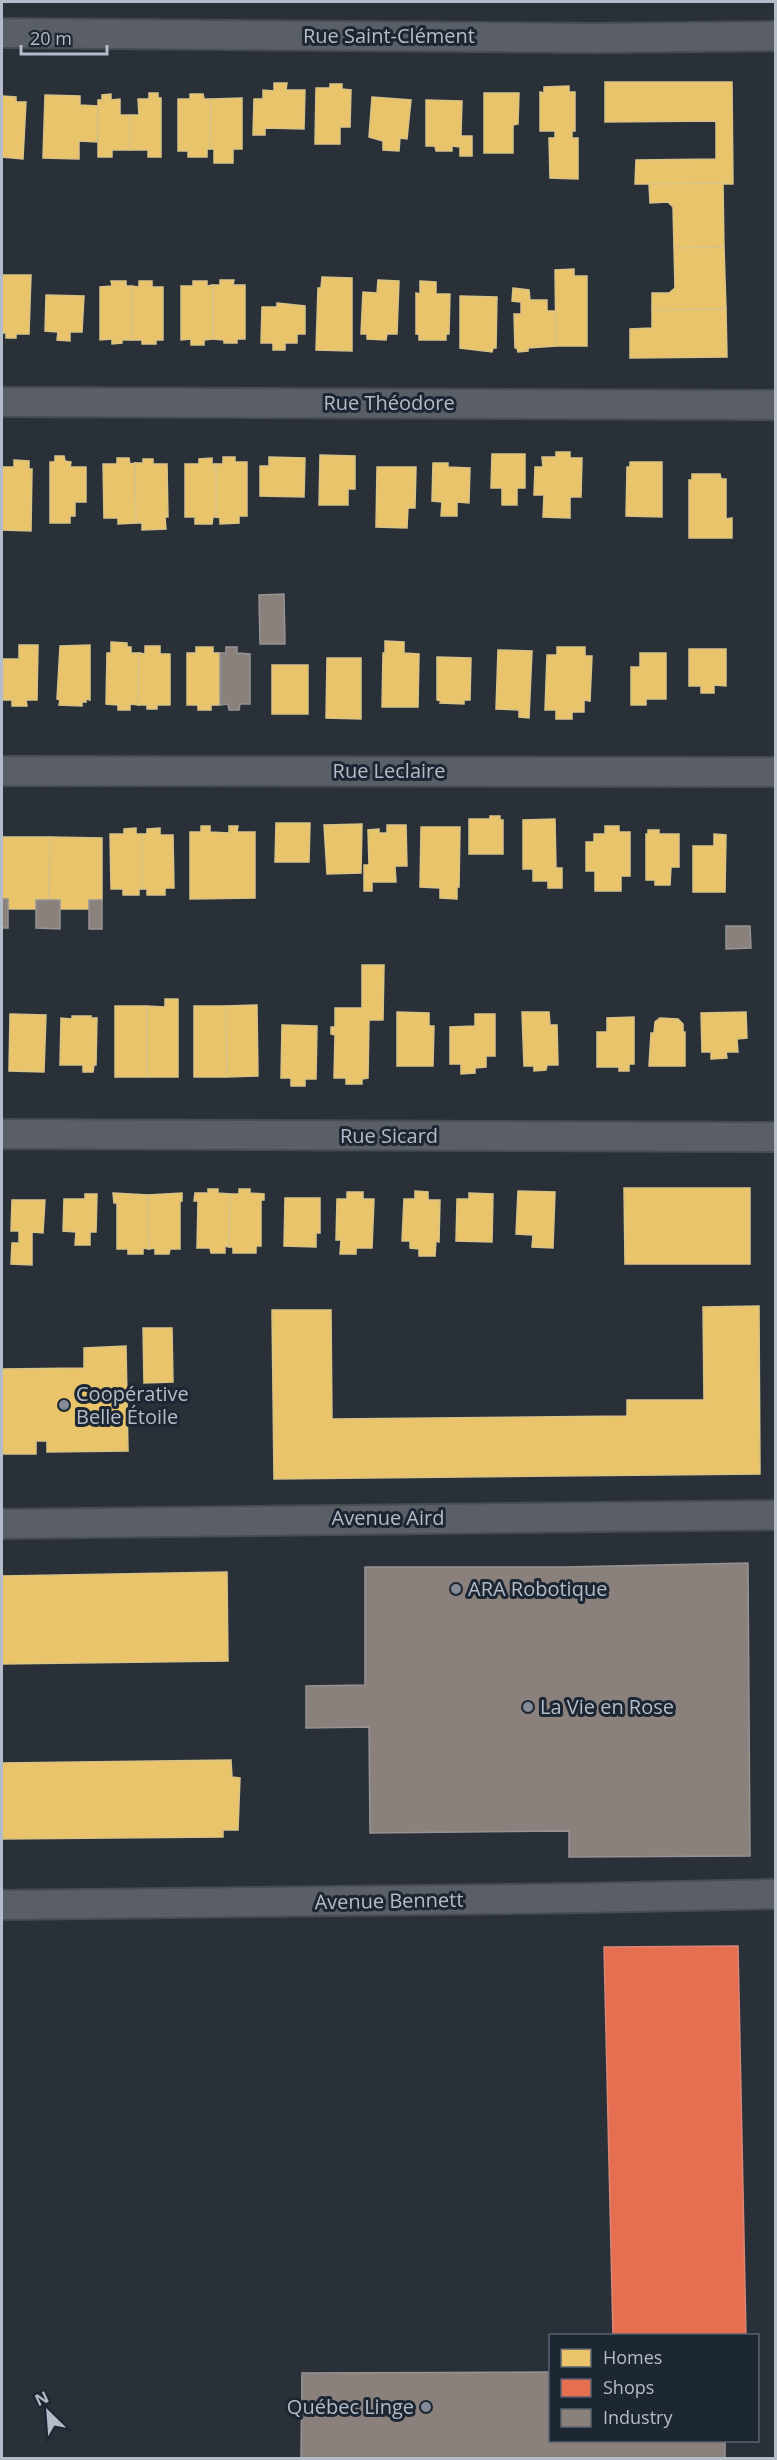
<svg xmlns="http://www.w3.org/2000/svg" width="777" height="2460" viewBox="0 0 777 2460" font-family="'Open Sans',sans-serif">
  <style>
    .homes { fill: #e9c46a; stroke: #d9c286; stroke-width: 1.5 }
    .shops { fill: #e76f51; stroke: #d88675; stroke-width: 1.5 }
    .industry { fill: #8a817c; stroke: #979393; stroke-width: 1.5 }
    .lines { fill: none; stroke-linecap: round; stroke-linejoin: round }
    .minor-casing { stroke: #484c53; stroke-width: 32 }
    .minor { stroke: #5a5e66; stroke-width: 28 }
    .poi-dot { fill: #848b96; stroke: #1d2633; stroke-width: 2 }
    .labels { text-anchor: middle; stroke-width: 6; stroke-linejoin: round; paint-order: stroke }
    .street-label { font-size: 20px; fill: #b4bcc9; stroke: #1d2633 }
    .poi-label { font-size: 20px; fill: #b4bcc9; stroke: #1d2633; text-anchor: start }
  </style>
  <rect width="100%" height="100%" fill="#2a3038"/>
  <g class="homes">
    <path d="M605,82h127l1,102h-98l1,-24 80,-1v-38l-111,1z"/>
    <path d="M274,83h13l-1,7h19l-1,39 -39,-1v7h-12l1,-36h9v-9l11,1z"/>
    <path d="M330,84h12v5l9,1 -1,37h-10v17h-25l1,-56h14z"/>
    <path d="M569,86v6h6v39h-3v7h6v41l-28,-1 -1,-40h6v-7h-15v-39l4,1v-6z"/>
    <path d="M149,93h9v5h3v59h-13v-7h-18v-35h9l-1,-16h11z"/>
    <path d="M484,93h35l-1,31 -5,1v28h-29z"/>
    <path d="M111,94v6l9,-1v16h10v35h-18v7h-14v-57h4v-5z"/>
    <path d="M190,94h13l1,5h7l-1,50h-3v8h-19v-6h-10v-52h12z"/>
    <path d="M45,95l35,1v9l18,1 -1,36 -18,-1v18l-36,-1z"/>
    <path d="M2,96l14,1v5h10l-3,57 -21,-2z"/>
    <path d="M372,97l39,3 -4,39 -7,-1 -1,13 -16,-1v-9l-14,-4z"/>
    <path d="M242,98v51h-9v14h-19v-14h-4l1,-50z"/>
    <path d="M426,100l36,1 -1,35h11v20h-12v-9l-8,-1v5h-16l-1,-5h-9z"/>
    <path d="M723,183l1,64 -50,1 -1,-41 -5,-5 -18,1 -1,-19z"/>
    <path d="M724,247l2,62 -74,1v-17h17l6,-5 -1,-40z"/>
    <path d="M574,269v7h13v70h-31l-1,-76z"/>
    <path d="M2,275h29l-2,59h-13v4h-10v-5h-4z"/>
    <path d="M322,277l30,1v73l-36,-1 2,-62h3z"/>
    <path d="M220,280h14l-1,5h12v54h-8v4h-13v-3l-11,-1v-54h7z"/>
    <path d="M378,280l21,1 -2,53h-10l-1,6 -19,-1v-5h-6l2,-42 14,1z"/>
    <path d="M111,281h15v5h6v54h-10v3l-10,1v-5l-12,1v-53l12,-1z"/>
    <path d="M139,281h13v6h11v53h-7v4h-14v-4h-10v-54l7,1z"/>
    <path d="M193,281h14v5l6,-1v54l-9,1v5h-13v-6l-10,1v-54h12z"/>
    <path d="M420,281l16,1v12h14l-1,40h-3v6h-27v-6h-3v-41l4,1z"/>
    <path d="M513,288l16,2 1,10h17v11h8l1,35 -28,2v3l-10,1 -1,-4h-2l-1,-34h7v-12l-9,-1z"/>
    <path d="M46,295l38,1 -2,36h-12v9l-13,-1 1,-8 -13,-1z"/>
    <path d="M460,296l37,1 -1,51h-3l-1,4 -32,-4z"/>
    <path d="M277,303l28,3v28h-8v9h-12v7h-12v-7h-12l1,-36h15z"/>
    <path d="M726,309l1,48 -97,1v-29l22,-1v-18z"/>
    <path d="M556,452h14v6h12l-1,39h-11v21l-27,-1 1,-22h-10l1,-28h8l-1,-10h14z"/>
    <path d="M492,454h33v34h-8v17h-15v-17h-11z"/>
    <path d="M320,455l35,1v33h-7v16h-29z"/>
    <path d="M55,456h9l1,5 6,1 -1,5h16v35h-11v14h-5v7h-20v-61h5z"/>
    <path d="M223,457h12v5h12v54h-8v7l-19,1v-6l-4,-1v-53h7z"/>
    <path d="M269,457l36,1 -1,39 -44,-1v-30h9z"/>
    <path d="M117,458h12l1,6 5,-1 1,60 -18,1v-6h-14l-1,-54h14z"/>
    <path d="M212,458v6h4v53h-3l-1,7h-17v-7h-10v-53h14v-5z"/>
    <path d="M143,459h10v5h14l1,53h-3l1,12 -24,1v-7h-6l-1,-60h8z"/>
    <path d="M14,460l15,1v8h3l-1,62 -29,-1v-63h12z"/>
    <path d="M630,462h32v55l-36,-1 1,-49h3z"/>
    <path d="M433,463h15v4l22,1 -1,35 -12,-1v14h-16l1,-14 -10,-1z"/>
    <path d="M377,467h39l-1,41h-7l-1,20 -31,-1z"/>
    <path d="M692,474h28l1,5h5v40l6,-1v20h-43v-58h3z"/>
    <path d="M385,641l19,1v11l15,1 -1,53h-36l1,-54h2z"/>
    <path d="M111,642l16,1v4h4v6h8l-1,52 -8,-1v6h-12v-5l-12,-1 1,-51h4z"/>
    <path d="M19,645h19l-1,55h-11l1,6h-15v-6h-9v-41h16z"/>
    <path d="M90,645v55l-4,-1v3h-4v4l-23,-1 1,-5 -3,-1 3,-53z"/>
    <path d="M145,646h15v8h10v51h-13v4h-10v-4h-9l1,-52 6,1z"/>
    <path d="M196,647h17v6h7v52h-9v5h-13v-5h-11v-52h9z"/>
    <path d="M557,647h28v9h7l-2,45 -6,-1v12h-12v7h-16v-9h-11l2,-55h10z"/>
    <path d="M689,649h37v37l-12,-1v8h-13v-7h-12z"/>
    <path d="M498,650l34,1 -3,67 -10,-1v-7l-23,-1z"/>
    <path d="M640,653h26v46h-20v6h-15v-38h9z"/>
    <path d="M437,657l34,1 -1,42h-6v4l-24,-1 1,-2 -4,-1z"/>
    <path d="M327,658h34v61l-35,-1z"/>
    <rect x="272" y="665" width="36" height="49"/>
    <path d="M490,816h10v4h3v34h-34v-35h21z"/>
    <path d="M555,819l1,49h6v20h-14v-7h-15v-12h-10v-49z"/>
    <path d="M276,823h34l-1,39h-34z"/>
    <path d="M362,824l-1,49 -34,1 -3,-49z"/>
    <path d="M387,825h19l1,41h-12l1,16h-24v9h-8v-26h5l-1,-35 11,-1v4h8z"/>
    <path d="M201,826h9v6l19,1v-7h9l-1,6h18v66l-65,1v-67h11z"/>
    <path d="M605,826h14v6h11v44h-9v15h-26v-20h-9v-29h8v-8h11z"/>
    <path d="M421,827h39l-1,60h-2v12l-17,-1v-10l-20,-1z"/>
    <path d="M136,828v6h6v55h-3v6h-16v-6h-12l-1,-55h14v-5z"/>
    <path d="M160,828v7h13l1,53h-9v7h-18v-6h-5v-55h5v-5z"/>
    <path d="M648,830h11v4h20v33h-8l-1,18h-15v-5h-9v-46h2z"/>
    <path d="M714,834l12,1 -1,57h-32v-46h21z"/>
    <path d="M2,837h48l-1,63h-13v9h-28v-10h-6z"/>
    <path d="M50,837l52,1v62h-13v9h-29v-9h-11z"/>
    <path d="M362,965h22l-1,55h-14l-1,58 -6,1v5h-16v-6h-12l1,-43 -4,-1v-7h4v-19h27z"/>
    <path d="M165,999h13v78h-31v-71l18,1z"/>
    <path d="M257,1005l1,71 -31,1 -1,-71z"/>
    <rect x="115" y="1006" width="32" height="71"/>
    <path d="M194,1006h32l1,71h-33z"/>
    <path d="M397,1012l32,1v13h5l-1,40h-36z"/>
    <path d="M522,1012h27l1,13h7l1,40h-11l-1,5 -12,1v-5h-10z"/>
    <path d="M746,1012l1,26 -10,1 1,13h-12l1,6 -16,1v-7h-9l-1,-39z"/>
    <path d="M10,1014l36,1 -2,57 -35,-1z"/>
    <path d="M475,1014h20v42h-9v11l-11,1v5l-14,1v-10h-11v-37l25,-1z"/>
    <path d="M72,1016h19v2h6l-1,47h-2l-1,7h-10v-7h-23l1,-47 11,1z"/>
    <path d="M634,1017v47h-5v7h-10v-4h-22v-35h10v-14z"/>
    <path d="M660,1018l18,1 5,5v8h2v34h-36l2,-33h3l1,-11z"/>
    <path d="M282,1025l35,1 -1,53h-11v7h-14v-8h-10z"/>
    <path d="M624,1188h126v76h-125z"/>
    <path d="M208,1189h10v4l12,1 -1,53 -4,-1v7h-14l-1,-5h-13l1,-47h-4l1,-8h13z"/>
    <path d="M239,1189h11v4l14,1v6h-3v46h-5v7h-23v-6h-4l1,-53h9z"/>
    <path d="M415,1191l13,1v8h12l-1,42 -3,-1 -1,15h-16v-7l-9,-1v-7h-8l2,-42h11z"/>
    <path d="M518,1191l37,1 -2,56 -21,-1 1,-12 -17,-1z"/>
    <path d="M347,1192h16v7h11l-2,49h-16v6h-16l1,-14h-5l1,-41h10z"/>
    <path d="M113,1193l35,2 1,54 -6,-1v6h-15v-5h-11v-46h-3z"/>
    <path d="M182,1193v8h-2v48h-10l-1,5h-14v-6l-6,1 -1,-54z"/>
    <path d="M469,1193l24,1 -1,48 -36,-1 1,-42h12z"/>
    <path d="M85,1194h12l-1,38h-6v13h-15l1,-13 -13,-1 1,-32h21z"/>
    <path d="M285,1198h35v35h-4v14l-32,-1z"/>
    <path d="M12,1200h33l-2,33 -11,-1v33l-21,-1 1,-21h7v-12h-8z"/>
    <path d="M759,1306l1,168 -486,5 -2,-169h59l1,109 295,-3v-16h77l-1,-93z"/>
    <path d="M143,1328h29l1,54 -29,1z"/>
    <path d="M126,1346l2,105 -81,1v-11h-11v13h-34v-85l82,-1v-20z"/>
    <path d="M227,1572l1,89 -226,3v-88z"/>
    <path d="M231,1760l1,17 8,1 -2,52h-15v7l-221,2v-76z"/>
  </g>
  <path class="shops" d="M738,1946l8,390h-133l-9,-389z"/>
  <g class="industry">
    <path d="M284,594l1,50h-25l-1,-49z"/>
    <path d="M226,647h11v6l13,1v50h-10l-1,6h-10l-1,-6 -8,1v-52h6z"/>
    <rect x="2" y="899" width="6" height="29"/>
    <path d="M36,900h24v29l-24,-1z"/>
    <rect x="89" y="900" width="13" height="29"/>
    <path d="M726,926h24l1,22 -25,1z"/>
    <path d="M748,1563l2,293 -181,1v-26l-199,2 -1,-106 -63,1v-42l59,-1v-118h200z"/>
    <path d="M550,2372v68h175v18h-424l1,-85z"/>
  </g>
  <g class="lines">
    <g class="minor-casing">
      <g id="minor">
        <path d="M2,33l592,5 182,-2"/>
        <path d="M2,402l774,3"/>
        <path d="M2,771l774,1"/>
        <path d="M2,1134l774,3"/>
        <path d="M2,1524l774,-9"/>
        <path d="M2,1905l582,-7 192,-4"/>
      </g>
    </g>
    <use href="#minor" class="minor"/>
  </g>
  <g class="poi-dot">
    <circle cx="64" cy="1405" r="6"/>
    <circle cx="456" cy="1589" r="6"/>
    <circle cx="528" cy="1707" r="6"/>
    <circle cx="426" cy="2407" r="6"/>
  </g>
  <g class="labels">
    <g class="street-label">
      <text x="389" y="43">Rue Saint-Clément</text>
      <text x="389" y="410">Rue Théodore</text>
      <text x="389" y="778">Rue Leclaire</text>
      <text x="389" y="1143">Rue Sicard</text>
      <text x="388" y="1525">Avenue Aird</text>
      <text transform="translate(389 1901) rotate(-1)" y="7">Avenue Bennett</text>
    </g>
    <g class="poi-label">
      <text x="76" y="1401">Coopérative<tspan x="76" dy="23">Belle Étoile</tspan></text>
      <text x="468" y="1596">ARA Robotique</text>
      <text x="540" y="1714">La Vie en Rose</text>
      <text x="414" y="2414" text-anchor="end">Québec Linge</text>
    </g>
  </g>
  <rect width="777" height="2460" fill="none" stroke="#b4bcc9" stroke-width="6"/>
  <rect x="549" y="2334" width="210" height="108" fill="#1d2633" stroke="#59626f" stroke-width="1.5"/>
  <rect x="561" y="2349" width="30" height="18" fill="#e9c46a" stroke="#59626f" stroke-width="1.5"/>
  <text x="603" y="2364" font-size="18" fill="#b4bcc9">Homes</text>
  <rect x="561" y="2379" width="30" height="18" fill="#e76f51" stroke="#59626f" stroke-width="1.5"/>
  <text x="603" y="2394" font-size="18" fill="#b4bcc9">Shops</text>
  <rect x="561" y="2409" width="30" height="18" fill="#8a817c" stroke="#59626f" stroke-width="1.5"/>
  <text x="603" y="2424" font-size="18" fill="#b4bcc9">Industry</text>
  <g transform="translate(48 2412) rotate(335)" stroke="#1d2633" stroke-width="4.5" paint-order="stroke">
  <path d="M0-4.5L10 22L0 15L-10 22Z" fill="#b4bcc9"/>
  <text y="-9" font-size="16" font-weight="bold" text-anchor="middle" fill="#b4bcc9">N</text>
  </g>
  <path d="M21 45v9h86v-9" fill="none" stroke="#b4bcc9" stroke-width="3"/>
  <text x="30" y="45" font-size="18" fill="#b4bcc9" stroke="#1d2633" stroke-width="4.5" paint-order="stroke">20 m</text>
</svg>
